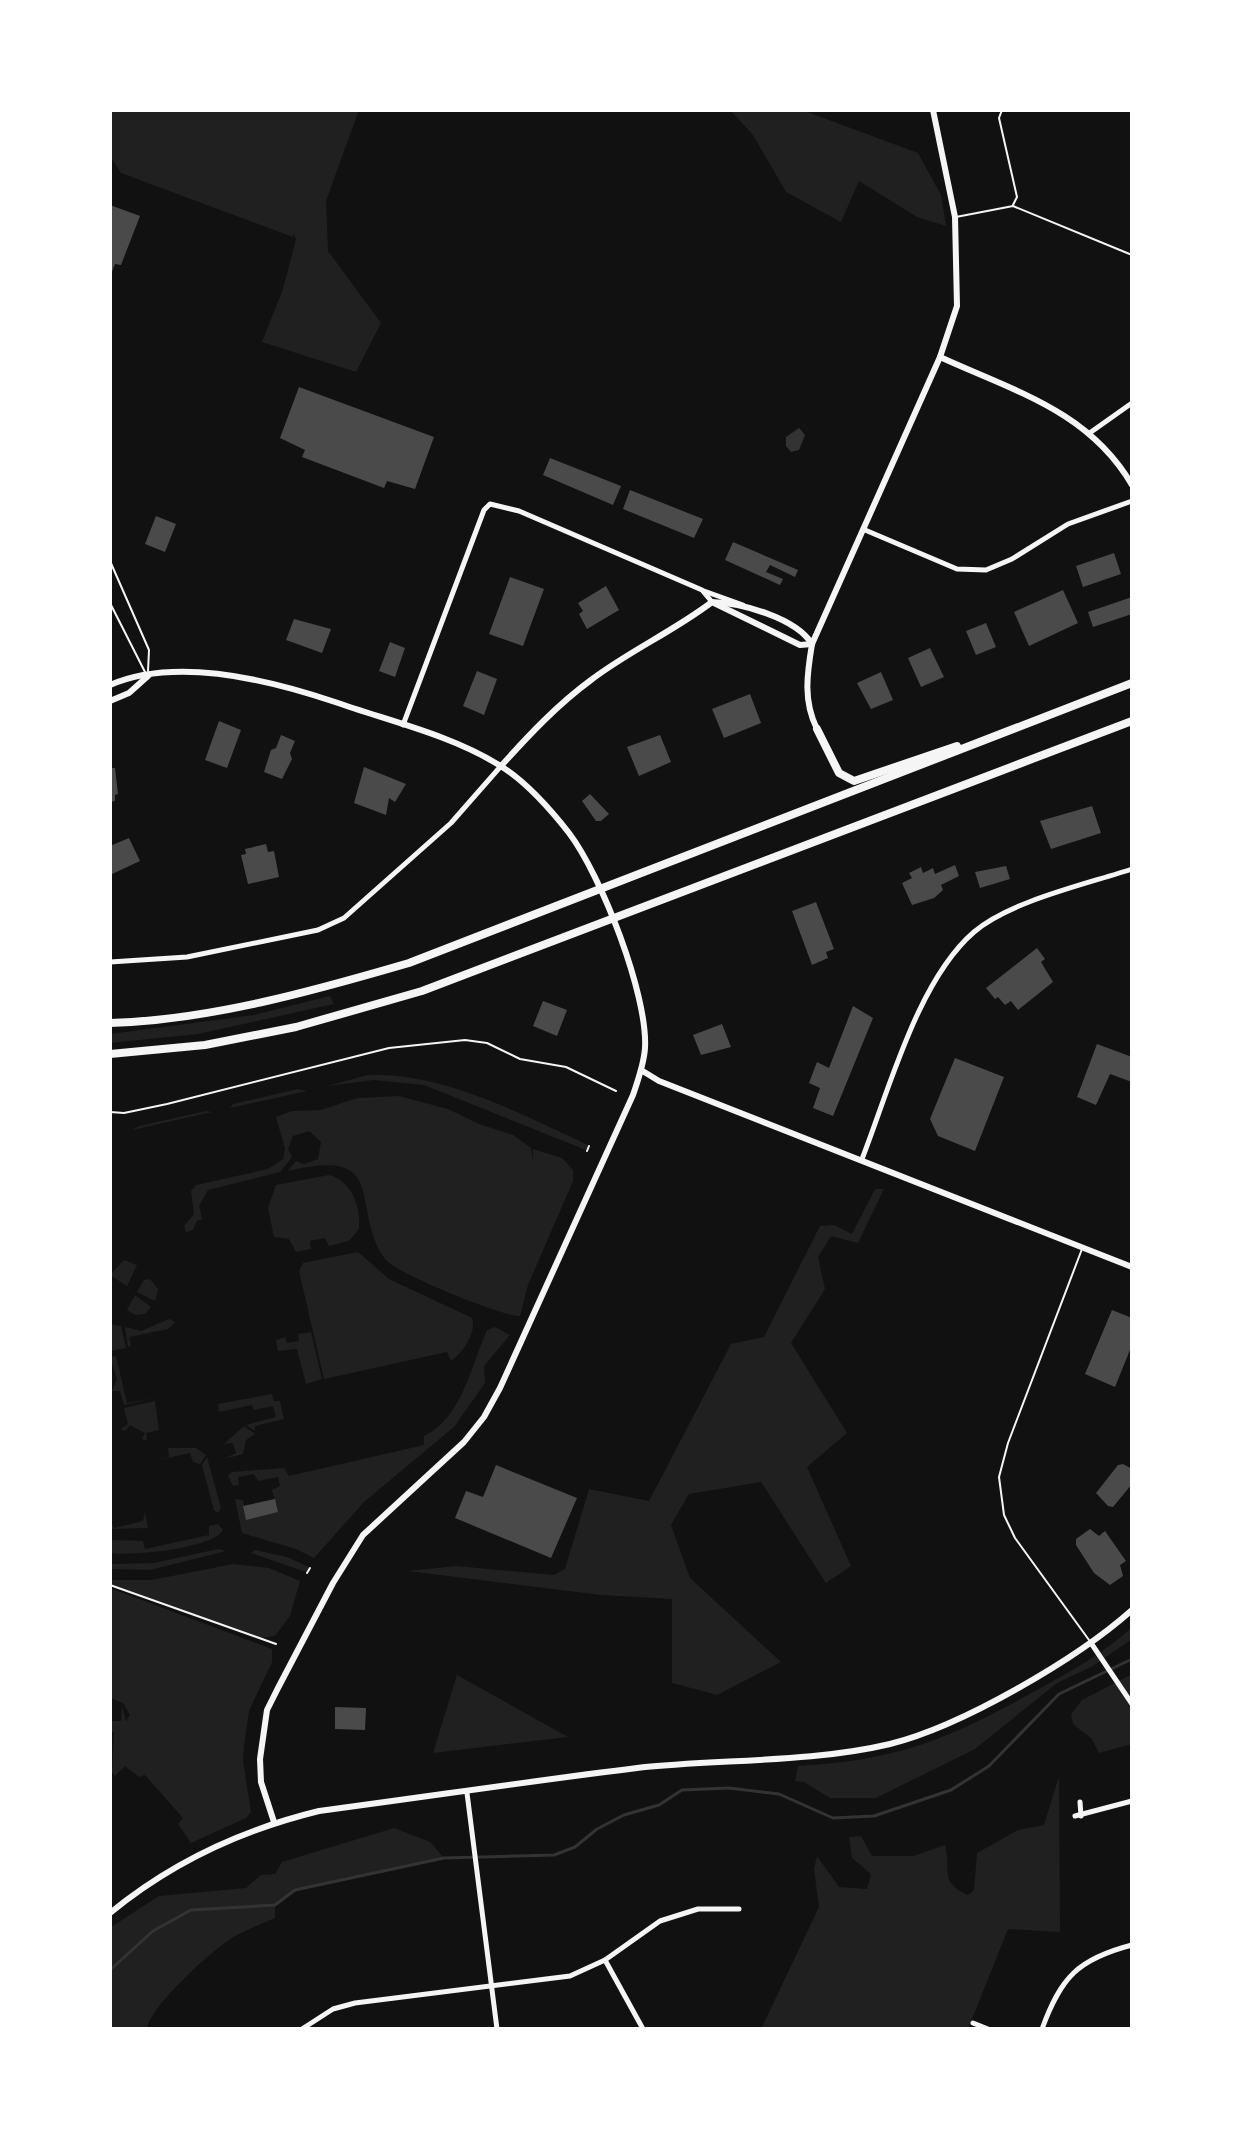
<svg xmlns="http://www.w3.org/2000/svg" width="1242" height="2139" viewBox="0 0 1242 2139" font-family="'Roboto Condensed',sans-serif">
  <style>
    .green { fill: #202020 }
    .water { fill: #333 }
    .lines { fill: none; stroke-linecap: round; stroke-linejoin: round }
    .stream { stroke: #333; stroke-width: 3 }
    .building { fill: #4a4a4a }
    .path { stroke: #f5f5f5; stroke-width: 2 }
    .service { stroke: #f5f5f5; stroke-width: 2 }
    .minor { stroke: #f5f5f5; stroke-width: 5 }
    .tertiary { stroke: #f5f5f5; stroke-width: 6 }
    .primary { stroke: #f5f5f5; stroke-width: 8 }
  </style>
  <rect width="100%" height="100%" fill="#111"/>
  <g class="green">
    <path d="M110,110h249l-33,91 2,50 53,72 -25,49 -94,-30 21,-53 13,-50 -3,-6v4l-172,-64 -11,-17z"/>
    <path d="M730,110h72l116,43 23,42 5,31 -29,-9 -58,-36 -18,41 -55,-30 -33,-57z"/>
    <path d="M330,996l4,8 -136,30 -88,9v-9l144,-19z"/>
    <path d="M368,1075c73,-3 154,39 220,70l-2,5 -162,-65 -50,-5 -47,6z"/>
    <path d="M298,1089l9,2 -77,17 3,-4z"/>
    <path d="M399,1096l49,13 31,15 34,11 18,13 2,13v-12l29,9 11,12v11l-45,104 -8,31c-17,1 -125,-43 -135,-57 -36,-51 6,-113 -97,-88l8,-10 8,3 14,-5 3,-17 -12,-11 -16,5 -5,13 4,8 -12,15 -72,18 -9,16 3,13 -5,2 -4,9 -7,2 -2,-6 10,-12 -3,-23 5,-6 72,-16 15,-10 2,-10 -9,-32 16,-6 29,-1 36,-12z"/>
    <path d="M206,1111l6,1 -80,18 7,-4z"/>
    <path d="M329,1175c23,6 32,32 30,54l-10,12 -20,5 -4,-8 -15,3 1,8 -15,3 -7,-13 -15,-2 -6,-29 8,-23z"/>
    <path d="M875,1189h9l-26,54 -27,-7 -13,21 7,32 -34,54 56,90 -40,34 44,99 -25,17 -65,-101 -72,12 -18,31 19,53 91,84 -64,33 -45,-12v-84l-71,-4 -193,-24 48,-5 98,9 11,-6 24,-80 60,12 82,-157 33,-7 56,-111 14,-1 18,9z"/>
    <path d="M358,1252l31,27 83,39c5,14 -9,35 -21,43l-4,-9 -123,27 -25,-108 4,-8z"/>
    <path d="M124,1260l13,5 -10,21 -17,-11z"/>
    <path d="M150,1279l8,10 -3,12 -18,-9 7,-12z"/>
    <path d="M135,1295l16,12 -6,7 -10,1 -8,-5z"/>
    <path d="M169,1319l6,3 -7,7 -39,8 2,9 -3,1 -3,-20 16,4z"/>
    <path d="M110,1324l11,2 5,22 -16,3z"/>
    <path d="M495,1327l15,8 -26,31 1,17 -31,44 -90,75 -50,56 -18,-9 -54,-16 -7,-34 8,1 3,19 32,-7 -6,-22 8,-4 -2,-9 -20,4 -4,-7 -16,3 1,8 -6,1 -5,-10 4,-4 52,-4 5,8 135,-31v-9c38,-18 47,-70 63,-106z"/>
    <path d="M311,1332l11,47 -16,5 -9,-35 -19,2 -2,-11 9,-3 2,6 12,-2 -1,-7z"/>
    <path d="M116,1356l11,47 27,-5 -30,7 -4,-14h-8l5,-12 -7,-22z"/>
    <path d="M272,1394l2,7h6l4,18 -29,7v5l-9,-6 30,-8 -3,-11 -19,4 -2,-5 -33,7 -1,-8z"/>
    <path d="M155,1401l4,29 -13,3 1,8 -5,-2 3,-6 -15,-8 -5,6 -4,-2 7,-5 -4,-16z"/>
    <path d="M244,1426l11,8 -9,6 -3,14 -19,5 12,-6 -3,-10 -9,1z"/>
    <path d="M168,1448h28l10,7 -6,9 -7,-2 -3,-9 -41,9 20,-5z"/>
    <path d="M207,1457l14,51 -3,5 -4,-3 -12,-45z"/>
    <path d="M145,1512l3,16 -38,1v-8l4,7 29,-7z"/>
    <path d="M218,1524l5,6c-11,19 -91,26 -113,23v-13l33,1 2,8 64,-14v-9z"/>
    <path d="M218,1549l8,2 -76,19 -40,-1v-5l44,-1z"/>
    <path d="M255,1550l32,7 22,10 -3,5 -55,-19z"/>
    <path d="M233,1564l36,4 31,13 -10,35 -15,20 -14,2 -151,-54v-4h42z"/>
    <path d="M110,1588l162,61v13l-23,49 -5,35 -1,15 8,51 -5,6 -55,25 -13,-19 5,-6 -38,-43 -6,2 -14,-11 -10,10 -3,-4 2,-40 -4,-1v-10h11l1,-15 4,15 4,-6 -7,-12 -13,-5z"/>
    <path d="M1132,1627v12l-39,27 -36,17 -82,66 -99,49h-46l-26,-16 -9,-1 3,-15c106,-6 157,-30 248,-81 30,-17 61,-34 86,-58z"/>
    <path d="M1132,1674v70l-33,9 -7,-14 -19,-15 -2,-10 11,-14z"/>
    <path d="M457,1675l111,62 -135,16z"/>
    <path d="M1059,1776l1,156 -52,-3 -40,100h-207l58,-122 -5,-38 3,-13 22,31 28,2 4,-15 -19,-16 -3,-21 12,-1 11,20h41l32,-11c7,26 -7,36 23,50l6,-5 3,-37 41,-23 26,-5z"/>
    <path d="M394,1828l36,14 14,16 -149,32 -20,15v13c-13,6 -27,11 -40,18 -22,13 -84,69 -88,93h-37l1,-102 48,-31 87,-8 15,-13 14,-1 7,-12z"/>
  </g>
  <path class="water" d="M799,428l6,7 -6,15 -8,2 -5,-6v-9z"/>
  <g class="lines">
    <path class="stream" d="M110,1970l43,-39 38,-21 84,-5 20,-15 149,-32 110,-3 21,-8 22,-18 27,-14 35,-10 23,-15 47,-2 50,6 54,24 41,-2 77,-26 38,-24 70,-72 73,-35"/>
  </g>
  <g class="building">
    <path d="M110,205l30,11 -19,49 -6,-1 -5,13z"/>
    <path d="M299,387l135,50 -19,52 -28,-8 -3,7 -82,-31 3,-7 -25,-12z"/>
    <path d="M550,458l71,28 -8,19 -70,-30z"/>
    <path d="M630,490l73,29 -9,19 -71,-29z"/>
    <path d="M156,516l20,8 -11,28 -20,-8z"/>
    <path d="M733,542l65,28 -3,7 -25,-12 -4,7 17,7 -3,6 -55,-25z"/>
    <path d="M1114,553l7,21 -38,13 -7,-21z"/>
    <path d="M510,577l34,12 -21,57 -34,-12z"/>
    <path d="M606,586l13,24 -32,19 -8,-15 4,-3 -5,-8z"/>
    <path d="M1063,590l15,33 -49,23 -15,-34z"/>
    <path d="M1132,597v17l-39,13 -5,-15z"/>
    <path d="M294,619l37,10 -9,24 -36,-13z"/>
    <path d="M986,623l10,24 -20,8 -10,-24z"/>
    <path d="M390,642l15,6 -10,29 -16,-6z"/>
    <path d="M930,648l14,29 -23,10 -13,-29z"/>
    <path d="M477,671l20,8 -13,36 -21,-9z"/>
    <path d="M881,672l12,28 -22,9 -14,-26z"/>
    <path d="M750,694l11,29 -37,15 -12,-29z"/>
    <path d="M219,721l22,9 -14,38 -22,-8z"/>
    <path d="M281,735l14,6 -5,12 2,6 -10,20 -18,-7 7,-22 5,-2z"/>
    <path d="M660,735l11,27 -32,14 -12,-29z"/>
    <path d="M364,767l42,17 -11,18 -6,-4 -3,17 -32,-12z"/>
    <path d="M110,768h5l3,26 -3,1v6l-5,1z"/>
    <path d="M590,794l19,20 -8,7h-5l-14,-20z"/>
    <path d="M1092,806l9,27 -50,16 -11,-28z"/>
    <path d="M129,838l11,23 -30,14v-29z"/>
    <path d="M266,844l2,8 6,-1 5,26 -31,7 -7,-29 5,-1 -1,-5z"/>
    <path d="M955,865l4,11 -18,9 2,5 -9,8 -22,7 -10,-22 10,-5 -3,-5 12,-6 2,6 10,-5 2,6z"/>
    <path d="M1006,866l4,13 -30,9 -5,-16z"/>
    <path d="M816,902l18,47 -8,3 2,6 -16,7 -20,-54z"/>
    <path d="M1037,948l8,11 -4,3 12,20 -35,28 -7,-9 -6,4 -7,-8 -3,2 -9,-11z"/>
    <path d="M543,1001l24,9 -10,26 -24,-10z"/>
    <path d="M853,1006l20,12 -40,98 -20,-8 7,-20 -11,-5 8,-21 12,6z"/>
    <path d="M722,1024l9,23 -30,8 -8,-20z"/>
    <path d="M1097,1044l35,13v25l-22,-8 -14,31 -19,-8z"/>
    <path d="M955,1058l49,19 -29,74 -37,-15 -8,-17z"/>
    <path d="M1112,1310l20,8v27l-17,42 -30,-13z"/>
    <path d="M1123,1464l9,5v15l-19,23 -5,-1 -12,-13 22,-28z"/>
    <path d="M496,1465l81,33 -26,60 -96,-40 11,-27 17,6z"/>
    <path d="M275,1499l3,13 -32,8 -3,-14z"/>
    <path d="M1090,1529l9,7 6,-5 21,30 -6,4 3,11 -13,9 -16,-12 -18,-28v-6z"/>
    <path d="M335,1707l31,1 -1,22 -30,-1z"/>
  </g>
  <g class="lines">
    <g class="path">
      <path d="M110,1112l14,1 43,-9 222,-56 76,-8 22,3 33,16 46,8 50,24"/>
      <path d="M587,1151l2,-5"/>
      <path d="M307,1573l3,-5"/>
      <path d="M110,1585l166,59"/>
    </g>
    <g class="service">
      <path d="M1002,110l-3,8 18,79 -4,8"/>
      <path d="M956,217l57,-11 119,49"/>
      <path d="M110,561l39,89 -1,21"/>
      <path d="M110,603l35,69"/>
      <path d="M1082,1249l-74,194 -9,34 5,38 11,23 74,102"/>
    </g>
    <g class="minor">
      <path d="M1091,432l41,-29"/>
      <path d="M865,530l92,39 29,1 26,-11 56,-35 64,-23"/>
      <path d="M704,591l39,14"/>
      <path d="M403,725l81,-215 6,-6 29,7 183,79 10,12"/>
      <path d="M110,962l77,-5 131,-27 26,-12 107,-95 50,-57"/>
      <path d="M862,1159c27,-69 56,-179 112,-227 36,-31 113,-48 158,-63"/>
      <path d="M1091,1643l41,61"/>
      <path d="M467,1793l30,236"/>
      <path d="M1080,1802l1,14"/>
      <path d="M1075,1816l57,-15"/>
      <path d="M605,1960l38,69"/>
      <path d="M973,2023l15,6"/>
      <path d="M302,2029l31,-20 22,-6 215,-27 35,-16 55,-39 38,-12h41"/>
      <path d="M1042,2029c19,-52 36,-70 90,-84"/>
    </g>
    <g class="tertiary">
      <path d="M940,357c74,34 149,54 192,128"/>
      <path d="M714,603l86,42 12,-1"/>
      <path d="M110,685c67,-29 160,-5 225,17 54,19 116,33 164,63 25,15 52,45 70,68 32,42 79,162 76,215 -1,16 -7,32 -12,47l-133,293 -16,29 -20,25 -101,93 -30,48 -55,105 -11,22 -7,49 1,23 13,40"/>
      <path d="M110,701l19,-8 19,-17"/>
      <path d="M817,729c-14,-28 -10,-55 -5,-85l128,-287 17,-51 -2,-89 -22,-107"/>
      <path d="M501,766c28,-31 56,-61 90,-86 38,-29 83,-49 121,-78 30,1 84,16 100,42"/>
      <path d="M641,1070l18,11 473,186"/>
      <path d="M110,1913c62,-51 131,-83 209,-102 106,-14 212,-30 318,-43 82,-9 173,-5 253,-24 72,-18 187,-85 242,-134"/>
    </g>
    <g class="primary">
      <path d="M817,729l22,44 15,8 103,-35"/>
      <path d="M110,1023c100,-3 203,-32 299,-60l723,-280"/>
      <path d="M110,1054l95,-9 91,-18 126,-36 710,-270"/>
    </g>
  </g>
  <rect width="1242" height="2139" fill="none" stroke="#ffffff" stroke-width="224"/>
</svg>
